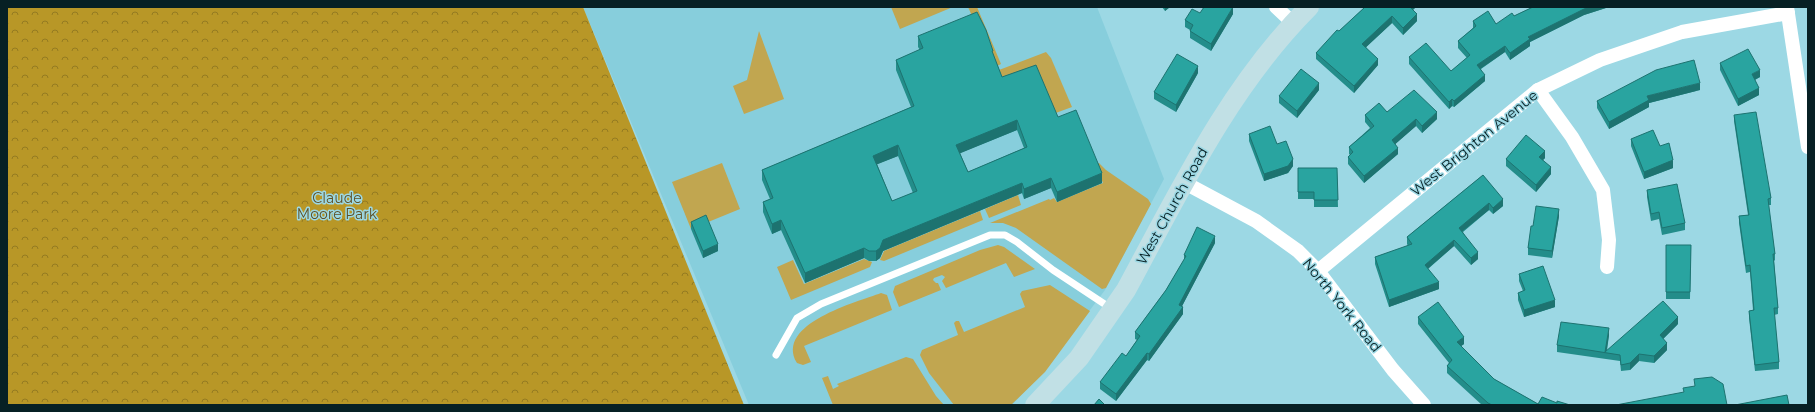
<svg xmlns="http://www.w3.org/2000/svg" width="1815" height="412" viewBox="0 0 1815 412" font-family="Montserrat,sans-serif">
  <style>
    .built { fill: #87cedc }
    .green { fill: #c1a650 }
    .forest { fill: url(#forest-crowns) }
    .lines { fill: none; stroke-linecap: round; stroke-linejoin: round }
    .lane { stroke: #fff; stroke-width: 7 }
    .street { stroke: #fff; stroke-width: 14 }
    .secondary { stroke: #c1e0e5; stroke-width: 20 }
    .wall { fill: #238d8a; fill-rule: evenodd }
    .shaded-wall { fill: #1d7370 }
    .building { fill: #29a4a0; stroke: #1d7370; fill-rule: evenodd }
    .labels { text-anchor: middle; stroke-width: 3; stroke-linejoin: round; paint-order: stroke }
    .street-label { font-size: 14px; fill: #072024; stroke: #9cd8e4 }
    .park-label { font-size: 14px; fill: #5f5126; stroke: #9cd8e4 }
  </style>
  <defs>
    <pattern id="forest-crowns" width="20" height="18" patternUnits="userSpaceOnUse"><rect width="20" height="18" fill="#b89727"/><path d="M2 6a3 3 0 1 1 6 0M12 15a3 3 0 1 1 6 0" fill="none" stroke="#947b21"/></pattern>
  </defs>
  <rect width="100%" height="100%" fill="#9cd8e4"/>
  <path class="built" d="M583,7h514l67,172 -59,111 -57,76 -36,39h-263z"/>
  <g class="green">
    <path d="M891,7h62l-53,22z"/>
    <path d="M968,7h9l24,57 -6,3z"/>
    <path d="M759,31l25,68 -40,15 -11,-28 14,-6z"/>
    <path d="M1046,52l5,6 21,49 -19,7 -46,-28 -8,-16z"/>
    <path d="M722,163l18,46 -49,20 -19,-47z"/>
    <path d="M1099,163l7,7 42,29 3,5 -45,84 -4,1 -86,-61 -13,-5h-13l59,-24 1,1 4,-2 3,4 46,-19 -8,-19z"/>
    <path d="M1018,195l3,10 -32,13 -4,-9z"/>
    <path d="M980,211l3,9 -99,41 -4,-1 4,-9z"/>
    <path d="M998,245l6,2 31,22 -21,8 -8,-14 -60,25 -4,-7 3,-4 -3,-2 -8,3 -1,2 3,3h2l3,7 -42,17 -6,-15 2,-6 85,-36z"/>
    <path d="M864,259l8,3 -2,5 -79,33 -14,-33 16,-7 11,24z"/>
    <path d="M1050,285l40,26 -45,61 -34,33h-57l-25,-32 -9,-18 2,-5 36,-15 -4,-12 2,-2h3l5,11 61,-25 -5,-13 2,-3z"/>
    <path d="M881,293l6,2 5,15 -88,36 7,16 -8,3 -6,-2c-23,-39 60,-61 84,-70z"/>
    <path d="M906,357l7,2 23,37 8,9h-111l-11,-27 6,-2 5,13 6,-3 -2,-2z"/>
  </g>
  <path class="forest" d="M7,7h576l161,398h-737z"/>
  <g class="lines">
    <path class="lane" d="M776,355l21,-37 24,-14 169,-69h15l12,7 36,28 59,39"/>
    <g class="street">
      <path d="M1276,7l17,16"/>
      <path d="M1787,7l21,140"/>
      <path d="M1538,90l34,47 31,53 6,50 -2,27"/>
      <path d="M1185,183l71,38 42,30 20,20 75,99 31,35"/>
      <path d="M1318,271l220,-181 62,-30 82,-28 106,-19"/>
    </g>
    <path class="secondary" d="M1035,405l44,-47 47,-68c53,-98 103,-203 183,-283"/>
  </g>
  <g class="wall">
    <path d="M1162,7h8l-5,4z"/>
    <path d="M1365,7h51l-3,3 4,11 -14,14 -11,-12 -26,24 12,18 -24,28 -38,-34v-6z"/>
    <path d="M1533,7h76l-25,8 -54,27v4l-20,14 -5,-8 -24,17 4,12 -31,26 -2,-1 -3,3 -40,-45v-7l42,14 16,-13 -9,-10v-7l15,-13v-7l23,3 18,-8z"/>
    <path d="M1200,13l33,1 -22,37 -21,-13v-8l-5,-3v-7z"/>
    <path d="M918,36l75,18 9,23 56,40 44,66 -45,19 -6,-14 -27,11 -2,-6 -139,58 -3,7 -4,3h-7l-5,-3 -59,25 -24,-53 -9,4 -9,-22v-10l7,-3 -8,-19v-10l149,-63 -15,-37v-10l24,-10 -2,-3zM1017,130l7,18 -56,24 -8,-19zM898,156l15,37 -21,8 -15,-37z"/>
    <path d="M1720,63l40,14 -5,3 4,15 -21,11 -18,-36z"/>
    <path d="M1198,73l-22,39 -22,-13v-7z"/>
    <path d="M1319,90l-22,28 -18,-15v-7z"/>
    <path d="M1700,90l-51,13v4l-40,22 -12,-21v-7z"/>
    <path d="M1387,112l50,7 -15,14 -6,-7 -21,18 3,10 -34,29 -16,-19v-7l2,-2 -1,-1v-7l21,-19 -5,-6v-7z"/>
    <path d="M1734,115l37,83v7h-3l7,49v6l-1,1 4,47v6l-4,1 5,47v7l-24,2 -6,-53v-7l4,-1 -3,-38 -4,1 -7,-50v-7l9,-1 -14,-94z"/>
    <path d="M1249,134l28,10 16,22 -5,7 -24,8 -15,-40z"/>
    <path d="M1631,139l29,7 13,22 -29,11 -13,-33z"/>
    <path d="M1545,158l-2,2 8,14 -15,18 -30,-26v-7z"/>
    <path d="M1298,168h39l1,39h-24v-8h-16z"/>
    <path d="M1483,175l20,31 -10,8 -4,-4 -26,22 15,27 -7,6 -17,-19 -26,23 11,20 -50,18 -14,-43v-7l33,-11 -1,-2v-7z"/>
    <path d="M1647,190l38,33v7l-23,5 -3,-16 -8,2 -4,-24z"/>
    <path d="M1559,216l-7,42 -24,-3v-7l5,-22z"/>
    <path d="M691,222l27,29 -15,7 -12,-29z"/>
    <path d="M1215,243l-33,63 1,8 -34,47 -2,-1 -31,41 -16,-12v-7l26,-26 11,-16 -2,-1v-7l31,-42 18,-30v-5z"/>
    <path d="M1666,245h25l-1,54h-24z"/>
    <path d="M1519,274l36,33 -31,10 -6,-17v-7l5,-2 -4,-10z"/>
    <path d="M1418,317l46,27 -3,2 33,33 44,25 19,-1 13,2h-88l-35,-32v-7l2,-3 -31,-39z"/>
    <path d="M1678,324l-15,15 4,11 -13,13 -15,-2 -9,9 -9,1 -1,-10 -63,-9v-7l52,-10 -2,16z"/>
  </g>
  <g class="shaded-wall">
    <path d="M1165,7h5l-5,4z"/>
    <path d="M1233,7v7l-22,37v-7z"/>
    <path d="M1409,7h7l-7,6z"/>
    <path d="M1589,7h20l-25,8 -54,27v4l-20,14v-7l18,-16 56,-28z"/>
    <path d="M1417,14v7l-14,14v-7z"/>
    <path d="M1392,16v7l-30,28v-7z"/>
    <path d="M1505,46v6l-28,19v-6z"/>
    <path d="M1378,59v6l-24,28v-7z"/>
    <path d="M1198,66v7l-22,39v-7z"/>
    <path d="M1760,70v7l-8,4v-7z"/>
    <path d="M1485,75v6l-31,26v-6z"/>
    <path d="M1319,83v7l-22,28v-7z"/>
    <path d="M1700,83v7l-51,13v4l-40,22v-7l38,-26z"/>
    <path d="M1759,88v7l-21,11v-7z"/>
    <path d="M1452,99v7l-3,3v-7z"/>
    <path d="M1437,112v7l-15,14v-7z"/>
    <path d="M1416,119v7l-24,21v-7z"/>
    <path d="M1017,120v10l-61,25v-10z"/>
    <path d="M898,145v11l-25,10v-10z"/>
    <path d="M1398,148v6l-34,29v-7z"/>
    <path d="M1545,151v7l-6,6v-7z"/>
    <path d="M1293,159v7l-5,7 -24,8v-7z"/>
    <path d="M1673,160v8l-29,11v-7z"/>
    <path d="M1551,167v7l-15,18v-7z"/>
    <path d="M1102,173v10l-45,19v-10z"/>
    <path d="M1051,178v10l-27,11v-10z"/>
    <path d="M1022,183v10l-139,58 -3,7 -4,3v-10l7,-11z"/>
    <path d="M1503,199v7l-10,8v-6z"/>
    <path d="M1489,203v7l-30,24v-6z"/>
    <path d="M1559,209v7l-7,42v-7z"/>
    <path d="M781,220v10l-9,4v-10z"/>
    <path d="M1215,236v7l-36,69v-7z"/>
    <path d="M1454,240v6l-29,25v-6z"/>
    <path d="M718,244v7l-15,7v-7z"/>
    <path d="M864,248v10l-59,25v-10z"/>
    <path d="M1478,252v7l-7,6v-7z"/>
    <path d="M1439,282v7l-50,18v-7z"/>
    <path d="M1555,300v7l-31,10v-7z"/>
    <path d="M1183,307v7l-34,47v-7z"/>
    <path d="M1678,317v7l-18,18v-7z"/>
    <path d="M1609,328v7l-3,18 -1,-1z"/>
    <path d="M1464,337v7l-7,5v-7z"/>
    <path d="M1667,343v7l-13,13v-7z"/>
    <path d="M1147,353v7l-31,41v-7z"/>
    <path d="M1639,354v7l-9,9v-7z"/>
  </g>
  <g class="building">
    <path d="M1204,7h29l-22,37 -21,-13 3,-6 -8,-5 7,-11 8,4z"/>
    <path d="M1365,7h45l7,7 -14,14 -11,-12 -30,28 16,15 -24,27 -38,-33 21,-23 2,1z"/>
    <path d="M1533,7h56l-5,2 -56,28 2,2 -20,14 -5,-7 -28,19 8,10 -31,26 -2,-2 -3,3 -40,-45 17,-14 25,28 19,-16 -12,-14 18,-15 -3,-5 15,-10 8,13 16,-11 2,3z"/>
    <path d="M977,12l9,18 7,21h-1l10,26 34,-12 22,52 18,-7 26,63 -45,19 -6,-14 -27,11 -2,-6 -139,57 -3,8 -4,3h-7l-5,-3 -59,25 -24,-53 -9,4 -9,-22 10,-4 -11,-28 152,-64 -18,-46 27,-12 -5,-12zM1017,120l10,27 -59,25 -12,-27zM898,145l19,46 -25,10 -19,-45z"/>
    <path d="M1748,49l12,21 -8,4 7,14 -21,11 -18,-36z"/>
    <path d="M1177,54l21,12 -22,39 -22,-13z"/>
    <path d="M1694,60l6,23 -53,13 2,4 -40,22 -12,-21 59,-31z"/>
    <path d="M1301,69l18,14 -22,28 -18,-15z"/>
    <path d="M1414,90l23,22 -15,14 -6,-7 -24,21 6,8 -34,28 -16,-19 5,-5 -4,-5 25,-21 -9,-11 14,-12 8,9z"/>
    <path d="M1756,112l15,86 -3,1 7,55h-2l5,54h-4l5,54 -24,3 -6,-54 5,-1 -4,-45 -4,1 -7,-50 10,-1 -15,-100z"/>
    <path d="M1270,126l7,18 9,-3 7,18 -5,7 -24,8 -15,-40z"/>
    <path d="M1653,130l7,16 9,-3 4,17 -29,12 -13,-33z"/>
    <path d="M1526,135l19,16 -6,6 12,10 -15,18 -30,-26z"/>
    <path d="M1298,168h39l1,32h-24v-8h-16z"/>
    <path d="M1483,175l20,24 -10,9 -4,-5 -30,25 19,24 -7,6 -17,-18 -29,25 14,17 -50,18 -14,-43 37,-13 -5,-7z"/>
    <path d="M1677,184l8,39 -23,5 -3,-16 -8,2 -4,-24z"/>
    <path d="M1536,206l23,3 -7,42 -24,-3 3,-22h2z"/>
    <path d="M706,215l12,29 -15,7 -12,-29z"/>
    <path d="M1197,227l18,9 -36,69 4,2 -34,47 -2,-1 -31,41 -16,-12 22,-29 4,3 14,-20 -5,-4 31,-42 20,-34 -2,-1z"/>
    <path d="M1666,245h25l-1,47h-24z"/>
    <path d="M1543,266l12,34 -31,10 -6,-17 7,-3 -6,-16z"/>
    <path d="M1663,301l15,16 -18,18 7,8 -13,13 -15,-2 -9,9 -9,2 -1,-10 -63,-10 4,-23 48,6 -4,24z"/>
    <path d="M1438,302l26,35 -7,5 37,37 44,25 4,-7 15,6v-2l13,4h-78l-4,-2 -41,-37 5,-6 -34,-43z"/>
    <path d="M1712,377l11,7 4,21h-111l68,-13 -1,-4 12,-2 -1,-7z"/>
    <path d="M1787,395l2,10h-54z"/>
    <path d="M1099,399l6,6h-11z"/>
  </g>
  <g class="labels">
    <g class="street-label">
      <text transform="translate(1474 143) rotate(-39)" y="5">West Brighton Avenue</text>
      <text transform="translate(1172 206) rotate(-61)" y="5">West Church Road</text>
      <text transform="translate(1342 305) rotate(51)" y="5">North York Road</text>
    </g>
    <g class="park-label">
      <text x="337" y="203">Claude<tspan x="337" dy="16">Moore Park</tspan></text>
    </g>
  </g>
  <rect width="1815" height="412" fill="none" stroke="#072024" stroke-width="16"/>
</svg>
